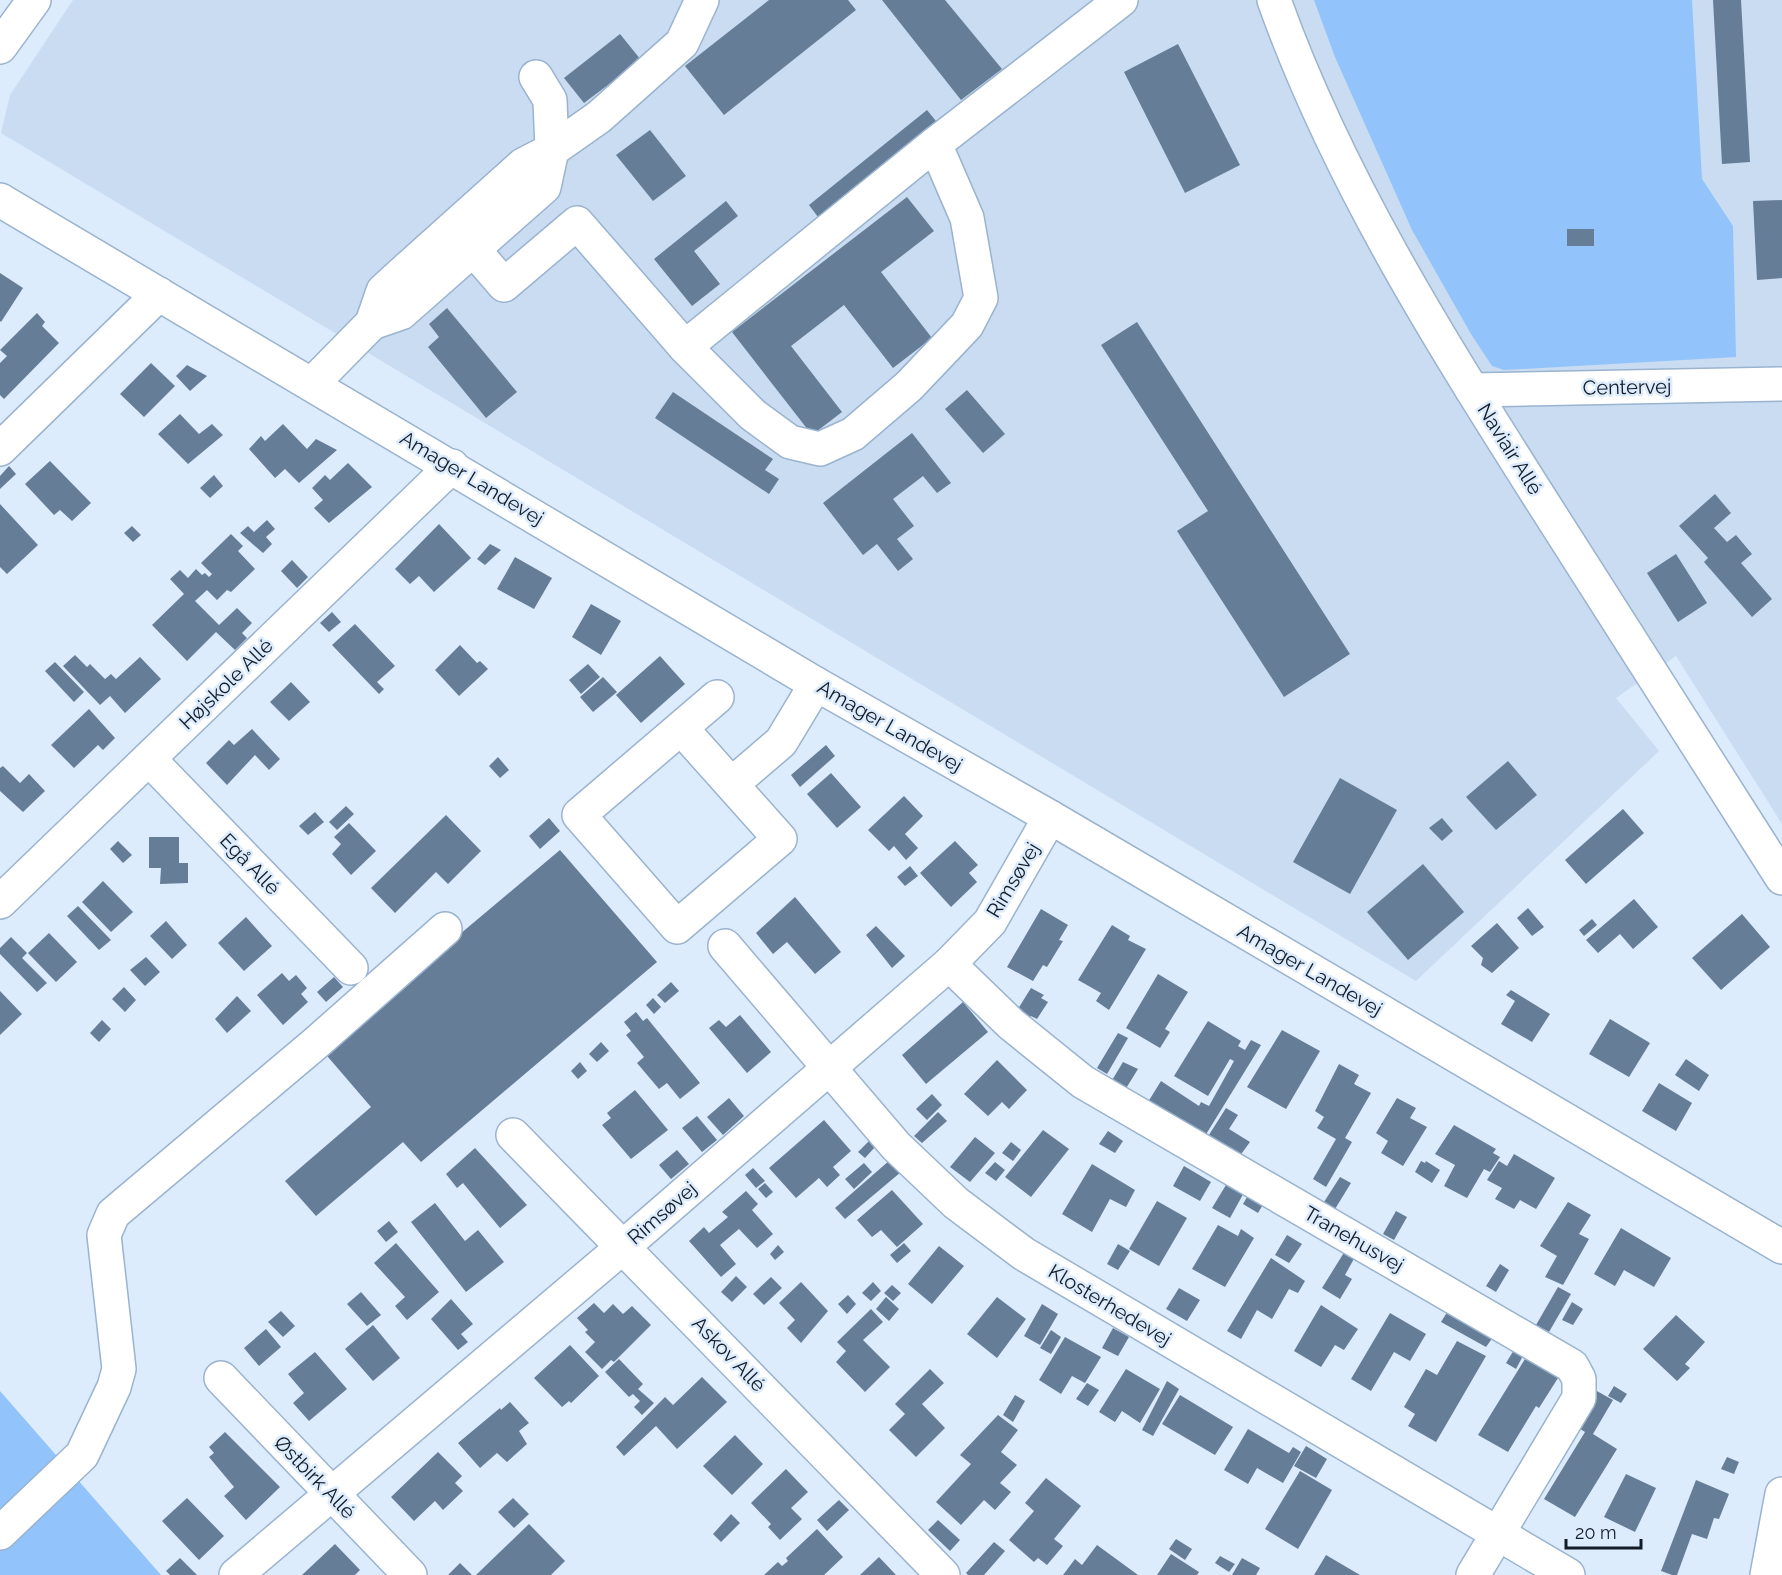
<svg xmlns="http://www.w3.org/2000/svg" width="1782" height="1575" viewBox="0 0 1782 1575" font-family="Raleway,sans-serif">
  <style>
    .built { fill: #c9dcf1 }
    .green { fill: #92c3fa }
    .building { fill: #667d97 }
    .lines { fill: none; stroke-linecap: round; stroke-linejoin: round }
    .minor-casing { stroke: #9ab3cf; stroke-width: 36 }
    .minor { stroke: #fff; stroke-width: 33 }
    .labels { text-anchor: middle; stroke-width: 5; stroke-linejoin: round; paint-order: stroke }
    .street-label { font-size: 20px; fill: #131c26; stroke: #dcecfd }
  </style>
  <rect width="100%" height="100%" fill="#dcecfd"/>
  <path class="built" d="M73,0h1709v824l-106,-168 -60,42 43,53 -243,230 -1415,-848 9,-38z"/>
  <g class="green">
    <path d="M1314,0h378l10,179 31,47 3,131 -232,13 -12,-4 -21,-32 -59,-104 -77,-173z"/>
    <path d="M0,1391l161,184h-161z"/>
  </g>
  <g class="building">
    <path d="M769,0h79l8,10 -132,105 -39,-49z"/>
    <path d="M882,0h63l57,69 -41,31z"/>
    <path d="M1713,0h28l9,162 -28,2z"/>
    <path d="M620,34l21,26 -57,43 -20,-25z"/>
    <path d="M1178,44l62,121 -55,28 -61,-121z"/>
    <path d="M927,110l13,16 -119,95 -12,-16z"/>
    <path d="M650,130l36,46 -33,25 -37,-46z"/>
    <path d="M907,197l27,34 -53,41 51,66 -39,30 -49,-63 -53,41 51,66 -30,23 -80,-103z"/>
    <path d="M1782,200v78l-25,2 -4,-79z"/>
    <path d="M726,201l12,15 -44,35 26,33 -28,22 -38,-47z"/>
    <rect x="1567" y="229" width="27" height="17"/>
    <path d="M0,273l23,15 -22,34 -1,-1z"/>
    <path d="M447,308l70,84 -31,26 -58,-71 11,-10 -10,-13z"/>
    <path d="M37,313l8,9 -3,4 17,17 -55,56 -4,-4v-32l7,-7 -7,-6z"/>
    <path d="M1137,322l213,332 -66,43 -107,-166 31,-20 -107,-166z"/>
    <path d="M151,363l24,23 -31,31 -24,-23z"/>
    <path d="M187,365l20,11 -17,15 -14,-15z"/>
    <path d="M967,390l38,44 -22,19 -38,-44z"/>
    <path d="M673,392l100,67 -8,11 14,9 -10,15 -114,-76z"/>
    <path d="M180,414l19,20 13,-10 11,11 -35,29 -30,-30z"/>
    <path d="M283,424l24,25 9,-10 21,11 -38,33 -14,-14 -10,9 -26,-29 12,-13 4,5z"/>
    <path d="M912,433l39,50 -14,10 -14,-17 -30,23 21,27 -17,13 16,20 -15,12 -21,-27 -14,11 -40,-52z"/>
    <path d="M50,461l41,42 -19,18 -12,-11 -6,5 -29,-31z"/>
    <path d="M348,463l24,24 -43,36 -15,-15 9,-8 -11,-12 13,-13 5,5z"/>
    <path d="M9,466l7,8 -16,15v-13z"/>
    <path d="M214,475l9,11 -13,12 -10,-10z"/>
    <path d="M1715,494l16,19 -17,15 13,14 9,-7 16,19 -11,9 31,36 -20,18 -48,-55 4,-4 -29,-32z"/>
    <path d="M0,504l38,41 -31,29 -7,-7z"/>
    <path d="M267,520l8,9 -9,8 6,7 -9,9 -23,-20 8,-7 6,6z"/>
    <path d="M439,524l32,34 -37,34 -15,-16 -9,8 -15,-15z"/>
    <path d="M132,526l9,9 -8,7 -9,-9z"/>
    <path d="M231,534l12,12 -5,5 17,18 -24,23 -4,-2 -10,10 -10,-10 -12,11 24,24 18,-17 15,15 -10,10 5,5 -12,12 -19,-18 -29,29 -35,-36 32,-31 -14,-15 10,-9 8,8 8,-9 6,6 3,-2 4,4 3,-3 -11,-11z"/>
    <path d="M490,544l11,6 -16,15 -8,-6z"/>
    <path d="M1676,554l31,49 -29,19 -31,-49z"/>
    <path d="M515,557l37,21 -18,31 -37,-20z"/>
    <path d="M292,560l16,17 -11,11 -16,-17z"/>
    <path d="M591,604l30,17 -20,34 -29,-18z"/>
    <path d="M332,612l9,10 -12,10 -9,-9z"/>
    <path d="M355,624l40,42 -18,16 7,7 -5,5 -47,-49z"/>
    <path d="M460,645l17,18 3,-2 8,8 -29,27 -24,-26z"/>
    <path d="M75,655l12,12 3,-3 15,15 6,-5 5,5 24,-22 21,22 -36,34 -15,-17 -10,9 -37,-39z"/>
    <path d="M660,656l25,28 -44,39 -25,-28z"/>
    <path d="M55,662l29,30 -10,10 -29,-31z"/>
    <path d="M588,664l12,13 -19,17 -12,-14z"/>
    <path d="M603,677l14,15 -24,20 -13,-15z"/>
    <path d="M291,682l19,20 -21,19 -19,-19z"/>
    <path d="M89,709l26,29 -12,12 -5,-5 -24,23 -23,-23z"/>
    <path d="M252,729l28,30 -11,11 -14,-15 -28,30 -21,-22 23,-23 5,5z"/>
    <path d="M826,745l9,11 -35,31 -9,-12z"/>
    <path d="M498,757l11,13 -9,8 -11,-12z"/>
    <path d="M1508,761l29,34 -41,35 -30,-33z"/>
    <path d="M3,766l17,17 9,-9 16,17 -22,21 -23,-21v-23z"/>
    <path d="M831,773l30,34 -24,21 -30,-34z"/>
    <path d="M1340,778l57,32 -47,84 -57,-32z"/>
    <path d="M904,796l19,20 -18,18 13,14 -12,12 -12,-14 -5,5 -21,-21z"/>
    <path d="M346,806l8,8 -17,16 -8,-8z"/>
    <path d="M1623,809l21,24 -58,51 -21,-24z"/>
    <path d="M315,812l9,10 -16,13 -9,-9z"/>
    <path d="M446,815l35,36 -33,33 -12,-12 -41,41 -24,-25z"/>
    <path d="M549,818l11,13 -20,18 -11,-13z"/>
    <path d="M1442,818l11,13 -11,10 -13,-13z"/>
    <path d="M349,823l27,28 -25,24 -19,-21 9,-10 -7,-7z"/>
    <path d="M149,837h30v26h9v20l-28,1 1,-16h-12z"/>
    <path d="M118,841l14,14 -9,8 -13,-14z"/>
    <path d="M955,841l23,24 -9,8 8,9 -26,25 -31,-34z"/>
    <path d="M560,850l97,112 -236,200 -18,-20 -87,74 -31,-35 86,-74 -49,-57z"/>
    <path d="M1423,864l41,48 -56,48 -41,-48z"/>
    <path d="M910,866l8,10 -13,10 -8,-9z"/>
    <path d="M103,881l30,31 -22,20 -29,-30z"/>
    <path d="M795,897l46,55 -26,22 -28,-32 -14,12 -17,-21z"/>
    <path d="M1634,899l24,28 -25,22 -13,-15 -22,19 -12,-13z"/>
    <path d="M78,906l33,34 -12,10 -32,-34z"/>
    <path d="M1528,908l16,19 -12,9 -15,-18z"/>
    <path d="M1041,909l27,16 -9,15 4,1 -16,26 -4,-2 -10,16 -26,-14z"/>
    <path d="M1742,914l28,33 -49,43 -29,-32z"/>
    <path d="M246,917l26,29 -28,25 -26,-28z"/>
    <path d="M1592,919l5,6 -13,11 -5,-6z"/>
    <path d="M166,921l21,24 -15,14 -22,-23z"/>
    <path d="M1497,923l22,25 -27,25 -11,-8 2,-7 -12,-12z"/>
    <path d="M1112,925l18,11 -2,4 18,9 -37,61 -13,-9 5,-8 -23,-13z"/>
    <path d="M876,926l29,30 -13,12 -26,-33z"/>
    <path d="M49,933l28,29 -21,20 -28,-29z"/>
    <path d="M11,937l16,16 -5,5 25,25 -10,9 -37,-38v-6z"/>
    <path d="M146,957l14,15 -15,14 -15,-16z"/>
    <path d="M282,973l7,8 7,-6 11,13 -6,6 7,8 -25,23 -26,-30z"/>
    <path d="M1158,974l30,18 -23,37 5,3 -10,16 -34,-20z"/>
    <path d="M334,977l9,10 -17,15 -9,-10z"/>
    <path d="M671,982l8,9 -14,12 -8,-8z"/>
    <path d="M124,987l12,13 -11,12 -13,-13z"/>
    <path d="M1031,988l13,7 -3,3 7,4 -11,17 -6,-3 -2,3 -13,-7z"/>
    <path d="M1511,990l39,24 -18,28 -31,-18 14,-23 -9,-6z"/>
    <path d="M0,991l22,23 -22,21z"/>
    <path d="M237,996l14,15 -24,22 -12,-14z"/>
    <path d="M653,998l8,9 -7,7 -8,-9z"/>
    <path d="M963,1002l25,30 -62,52 -24,-29z"/>
    <path d="M636,1012l7,9 4,-3 53,65 -20,16 -13,-16 -8,6 -22,-26 7,-6 -18,-22 5,-4 -7,-9z"/>
    <path d="M740,1015l31,37 -24,21 -38,-45 10,-8 7,7z"/>
    <path d="M1610,1019l40,24 -21,34 -40,-23z"/>
    <path d="M102,1020l9,9 -12,13 -9,-9z"/>
    <path d="M1208,1021l33,20 -3,5 7,4 6,-10 10,5 -56,91 -57,-34 13,-21 38,25 2,-4 8,4 25,-45 -4,-2 -22,37 -34,-20z"/>
    <path d="M1282,1030l38,21 -34,58 -39,-22z"/>
    <path d="M1118,1033l10,5 -21,36 -10,-6z"/>
    <path d="M601,1042l8,9 -12,11 -8,-8z"/>
    <path d="M1686,1059l23,16 -10,16 -24,-16z"/>
    <path d="M997,1060l30,30 -18,19 -7,-7 -14,14 -24,-22z"/>
    <path d="M580,1062l7,9 -9,8 -7,-8z"/>
    <path d="M1123,1062l15,7 -13,21 -14,-8z"/>
    <path d="M1339,1064l20,11 -5,9 17,9 -26,45 7,4 -26,45 -13,-8 23,-40 -19,-11 7,-11 -9,-6z"/>
    <path d="M1659,1083l33,20 -16,28 -34,-20z"/>
    <path d="M635,1090l33,40 -37,29 -29,-34 9,-7 -4,-5z"/>
    <path d="M932,1094l10,11 -15,15 -11,-11z"/>
    <path d="M729,1098l15,18 -21,19 -16,-18z"/>
    <path d="M1397,1098l19,10 -6,10 17,9 -24,39 -22,-13 7,-12 -12,-8z"/>
    <path d="M1226,1108l12,7 -9,14 21,13 -11,15 -32,-19z"/>
    <path d="M938,1112l9,9 -25,22 -8,-7z"/>
    <path d="M697,1116l20,24 -15,12 -20,-24z"/>
    <path d="M824,1120l27,31 -18,16 7,8 -13,12 -8,-9 -23,20 -27,-30z"/>
    <path d="M1454,1125l42,24 -3,4 7,4 -10,15 -6,-3 -17,29 -23,-12 11,-21 -20,-11z"/>
    <path d="M1043,1130l26,19 -38,48 -26,-20z"/>
    <path d="M1108,1131l15,10 -8,12 -16,-9z"/>
    <path d="M975,1137l20,16 -25,29 -20,-15z"/>
    <path d="M869,1141l6,6 -10,11 -7,-6z"/>
    <path d="M1011,1142l10,8 -8,11 -11,-8z"/>
    <path d="M475,1148l52,57 -27,23 -37,-45 -6,5 -11,-14z"/>
    <path d="M677,1150l12,14 -18,15 -12,-14z"/>
    <path d="M1514,1154l41,24 -19,31 -16,-9 -6,9 -19,-10 7,-11 -15,-8 12,-19 8,5z"/>
    <path d="M890,1160l11,12 -56,47 -10,-11z"/>
    <path d="M1421,1161l4,2 1,-2 14,9 -8,13 -17,-11z"/>
    <path d="M995,1162l10,8 -9,11 -11,-8z"/>
    <path d="M864,1163l8,9 -18,17 -9,-10z"/>
    <path d="M1092,1164l43,26 -9,17 -16,-8 -18,33 -30,-18z"/>
    <path d="M1184,1166l27,16 -11,19 -27,-15z"/>
    <path d="M753,1168l12,13 -9,7 -11,-13z"/>
    <path d="M1340,1177l11,6 -16,26 -11,-7z"/>
    <path d="M1229,1180l17,9 -16,29 -18,-10z"/>
    <path d="M765,1183l8,9 -7,6 -8,-9z"/>
    <path d="M892,1190l31,34 -26,23 -16,-17 -9,7 -15,-17z"/>
    <path d="M746,1191l12,13 -6,6 21,24 -16,14 -18,-19 -19,16 16,19 -15,13 -32,-36 15,-14 5,6 19,-16 -6,-5z"/>
    <path d="M1250,1192l15,9 -7,12 -15,-9z"/>
    <path d="M1157,1201l30,17 -28,48 -30,-17z"/>
    <path d="M1568,1202l23,13 -12,19 10,5 -26,46 -18,-8 12,-21 -17,-10z"/>
    <path d="M435,1203l30,38 13,-11 26,32 -38,30 -55,-70z"/>
    <path d="M1396,1211l11,6 -13,23 -11,-6z"/>
    <path d="M389,1221l9,11 -12,10 -9,-11z"/>
    <path d="M1218,1225l20,11 3,-7 13,9 -29,49 -33,-18z"/>
    <path d="M1621,1228l50,30 -17,29 -30,-17 -9,16 -21,-12z"/>
    <path d="M1287,1235l15,9 -13,19 -14,-8z"/>
    <path d="M396,1243l43,49 -32,28 -12,-14 10,-9 -31,-34z"/>
    <path d="M904,1243l7,8 -14,12 -7,-8z"/>
    <path d="M1118,1244l12,7 -12,19 -11,-6z"/>
    <path d="M778,1245l6,7 -9,8 -5,-6z"/>
    <path d="M939,1246l25,20 -32,38 -24,-20z"/>
    <path d="M1345,1251l10,6 -10,18 7,4 -12,20 -18,-11z"/>
    <path d="M1271,1258l34,23 -7,12 -9,-4 -17,30 -15,-9 -16,29 -14,-8z"/>
    <path d="M1500,1264l9,6 -13,22 -10,-6z"/>
    <path d="M736,1276l11,11 -15,15 -11,-10z"/>
    <path d="M771,1277l11,11 -18,17 -11,-11z"/>
    <path d="M801,1282l27,29 -27,32 -14,-15 8,-8 -16,-17z"/>
    <path d="M873,1282l8,9 -10,10 -9,-8z"/>
    <path d="M892,1285l9,8 -8,8 -9,-8z"/>
    <path d="M1558,1287l13,7 -22,38 -13,-7z"/>
    <path d="M1179,1288l21,12 -13,21 -21,-12z"/>
    <path d="M361,1292l20,23 -14,11 -20,-22z"/>
    <path d="M848,1295l8,9 -9,10 -9,-10z"/>
    <path d="M886,1297l13,12 -10,12 -13,-12z"/>
    <path d="M997,1297l29,22 -29,39 -30,-24z"/>
    <path d="M451,1299l22,25 -12,10 7,8 -10,8 -27,-31z"/>
    <path d="M1572,1302l11,7 -10,16 -11,-5z"/>
    <path d="M594,1303l10,10 9,-9 10,10 9,-8 19,19 -37,37 -3,-2 -9,9 -17,-17 10,-10 -10,-10 3,-2 -11,-12z"/>
    <path d="M1042,1304l16,10 -18,31 -16,-9z"/>
    <path d="M1321,1305l37,24 -14,21 -9,-5 -14,22 -27,-16z"/>
    <path d="M1451,1306l45,27 -10,14 -45,-25z"/>
    <path d="M871,1309l12,13 -20,18 27,27 -25,25 -29,-30 10,-11 -9,-9z"/>
    <path d="M281,1311l14,15 -12,11 -15,-15z"/>
    <path d="M1390,1313l36,21 -16,27 -16,-9 -23,39 -20,-12z"/>
    <path d="M1676,1315l29,27 -20,22 5,4 -13,13 -34,-32z"/>
    <path d="M373,1325l27,33 -27,23 -28,-32z"/>
    <path d="M1113,1328l16,9 -11,19 -16,-8z"/>
    <path d="M266,1329l15,18 -22,19 -15,-18z"/>
    <path d="M1051,1330l10,7 -10,17 -11,-6z"/>
    <path d="M1065,1337l36,20 -16,26 -13,-7 -11,18 -22,-14z"/>
    <path d="M1457,1341l29,15 -50,86 -28,-16 7,-12 -11,-7 22,-38 11,6z"/>
    <path d="M570,1345l29,31 -28,27 -2,-2 -7,6 -28,-29z"/>
    <path d="M1517,1345l9,5 -10,19 -10,-6z"/>
    <path d="M315,1352l32,37 -38,32 -16,-18 11,-10 -16,-19z"/>
    <path d="M619,1359l24,25 -5,5 16,14 -12,12 -8,-8 6,-6 -7,-7 -4,3 -24,-25z"/>
    <path d="M1525,1359l33,19 -19,30 -3,-2 -28,46 -30,-17z"/>
    <path d="M930,1369l14,14 -22,21 23,24 -29,29 -27,-27 16,-16 -10,-10z"/>
    <path d="M1126,1369l34,20 -20,34 -18,-12 -7,11 -16,-10z"/>
    <path d="M702,1377l25,25 -50,47 -21,-23 -32,30 -8,-9 49,-50 8,8z"/>
    <path d="M1167,1381l12,8 -26,47 -11,-6z"/>
    <path d="M1087,1383l12,7 -11,16 -12,-7z"/>
    <path d="M1614,1386l13,8 -6,9 -13,-7z"/>
    <path d="M1595,1390l18,10 -20,34 24,15 -42,68 -31,-18 41,-67 -11,-7z"/>
    <path d="M1015,1395l10,6 -12,21 -10,-7z"/>
    <path d="M1180,1395l53,32 -18,28 -53,-31z"/>
    <path d="M510,1402l19,21 -10,8 8,13 -20,18 -10,-9 -17,15 -22,-25 42,-35 1,2z"/>
    <path d="M998,1415l20,15 -17,22 16,13 -17,18 11,9 -16,18 -11,-10 -23,25 -25,-23 35,-38 -11,-9z"/>
    <path d="M1248,1429l41,24 4,-6 8,5 -18,31 -26,-15 -9,16 -24,-14z"/>
    <path d="M225,1432l55,55 -34,33 -22,-24 10,-9 -25,-30 5,-4 -5,-6z"/>
    <path d="M735,1435l28,29 -31,31 -29,-29z"/>
    <path d="M1306,1446l21,13 -11,19 -22,-12z"/>
    <path d="M438,1452l24,24 -7,7 8,8 -20,19 -8,-9 -21,20 -23,-24z"/>
    <path d="M1727,1457l12,5 -5,12 -13,-5z"/>
    <path d="M786,1469l22,23 -17,16 11,11 -22,21 -12,-13 3,-3 -20,-21z"/>
    <path d="M1300,1471l32,19 -34,59 -33,-20z"/>
    <path d="M1626,1474l30,14 -21,44 -31,-15z"/>
    <path d="M1046,1478l35,28 -27,33 9,7 -16,19 -9,-7 -4,4 -25,-22 25,-29 -9,-8z"/>
    <path d="M1696,1480l33,14 -10,25 -5,-1 -7,21 -15,-5 -15,41h-5l-11,-4z"/>
    <path d="M187,1498l37,38 -25,24 -37,-39z"/>
    <path d="M513,1498l16,16 -15,14 -16,-16z"/>
    <path d="M839,1500l10,10 -22,21 -10,-11z"/>
    <path d="M731,1514l9,9 -19,19 -8,-8z"/>
    <path d="M938,1520l22,20 -10,11 -22,-21z"/>
    <path d="M529,1524l36,37 -14,14h-75z"/>
    <path d="M817,1529l26,28 -19,18h-60l14,-13 4,4 6,-5 -2,-3z"/>
    <path d="M1176,1539l16,10 -7,11 -16,-11z"/>
    <path d="M994,1542l11,9 -21,24h-16l-2,-2z"/>
    <path d="M335,1544l25,26 -5,5h-53z"/>
    <path d="M1097,1545l41,30h-75l12,-16 7,6z"/>
    <path d="M1171,1554l28,18 -2,3h-40z"/>
    <path d="M1326,1555l34,20h-46z"/>
    <path d="M1220,1556l15,8 -6,8 -14,-9z"/>
    <path d="M879,1557l17,18h-36z"/>
    <path d="M180,1558l17,17h-27l-4,-4z"/>
    <path d="M1242,1558l18,10 -4,7h-24z"/>
    <path d="M460,1563l12,12h-24z"/>
  </g>
  <g class="lines">
    <g class="minor-casing">
      <g id="minor">
        <path d="M1274,0c63,177 164,337 264,495 81,128 162,256 244,383"/>
        <path d="M0,47l34,-47"/>
        <path d="M536,77l14,23 2,50 -8,37 -143,126 -29,10 11,-32 24,-22 116,-104 29,-15 47,-33 83,-74 20,-43"/>
        <path d="M935,144l32,74 14,80 -14,27 -58,61 -56,48 -33,15 -30,-7 -37,-27 -68,-68 250,-203 186,-144"/>
        <path d="M0,200l816,484 234,133 732,430"/>
        <path d="M473,249l31,36 73,-62 108,124"/>
        <path d="M312,384l60,-61"/>
        <path d="M1472,390l310,-6"/>
        <path d="M0,449l159,-155"/>
        <path d="M681,728l99,111 -103,88 -98,-112 138,-118"/>
        <path d="M149,759l202,209"/>
        <path d="M732,784l49,-42 35,-58"/>
        <path d="M0,902l452,-436"/>
        <path d="M725,946l171,200 60,57 68,51 544,321"/>
        <path d="M949,964l62,60 72,58 489,284 7,13v19l-106,177"/>
        <path d="M513,1135l430,440"/>
        <path d="M221,1378l189,197"/>
        <path d="M0,1533l82,-78 32,-68 5,-18 -15,-134 9,-21 203,-171 129,-114"/>
        <path d="M236,1575l388,-329 325,-282 41,-42 60,-105"/>
        <path d="M1767,1575l15,-81"/>
      </g>
    </g>
    <use href="#minor" class="minor"/>
  </g>
  <g class="labels">
    <g class="street-label">
      <text transform="translate(1627 387) rotate(-1)" y="7">Centervej</text>
      <text transform="translate(1510 449) rotate(58)" y="7">Naviair Allé</text>
      <text transform="translate(472 478) rotate(31)" y="7">Amager Landevej</text>
      <text transform="translate(226 684) rotate(-44)" y="7">Højskole Allé</text>
      <text transform="translate(890 726) rotate(30)" y="7">Amager Landevej</text>
      <text transform="translate(250 864) rotate(46)" y="7">Egå Allé</text>
      <text transform="translate(1013 880) rotate(-59)" y="7">Rimsøvej</text>
      <text transform="translate(1310 970) rotate(30)" y="7">Amager Landevej</text>
      <text transform="translate(662 1213) rotate(-41)" y="7">Rimsøvej</text>
      <text transform="translate(1354 1239) rotate(30)" y="7">Tranehusvej</text>
      <text transform="translate(1110 1305) rotate(31)" y="7">Klosterhedevej</text>
      <text transform="translate(729 1354) rotate(46)" y="7">Askov Allé</text>
      <text transform="translate(315 1477) rotate(46)" y="7">Østbirk Allé</text>
    </g>
  </g>
  <path d="M1566 1539v9h75v-9" fill="none" stroke="#131c26" stroke-width="3"/>
  <text x="1575" y="1539" font-size="18" fill="#131c26" stroke="#dcecfd" stroke-width="4.5" paint-order="stroke">20 m</text>
</svg>
